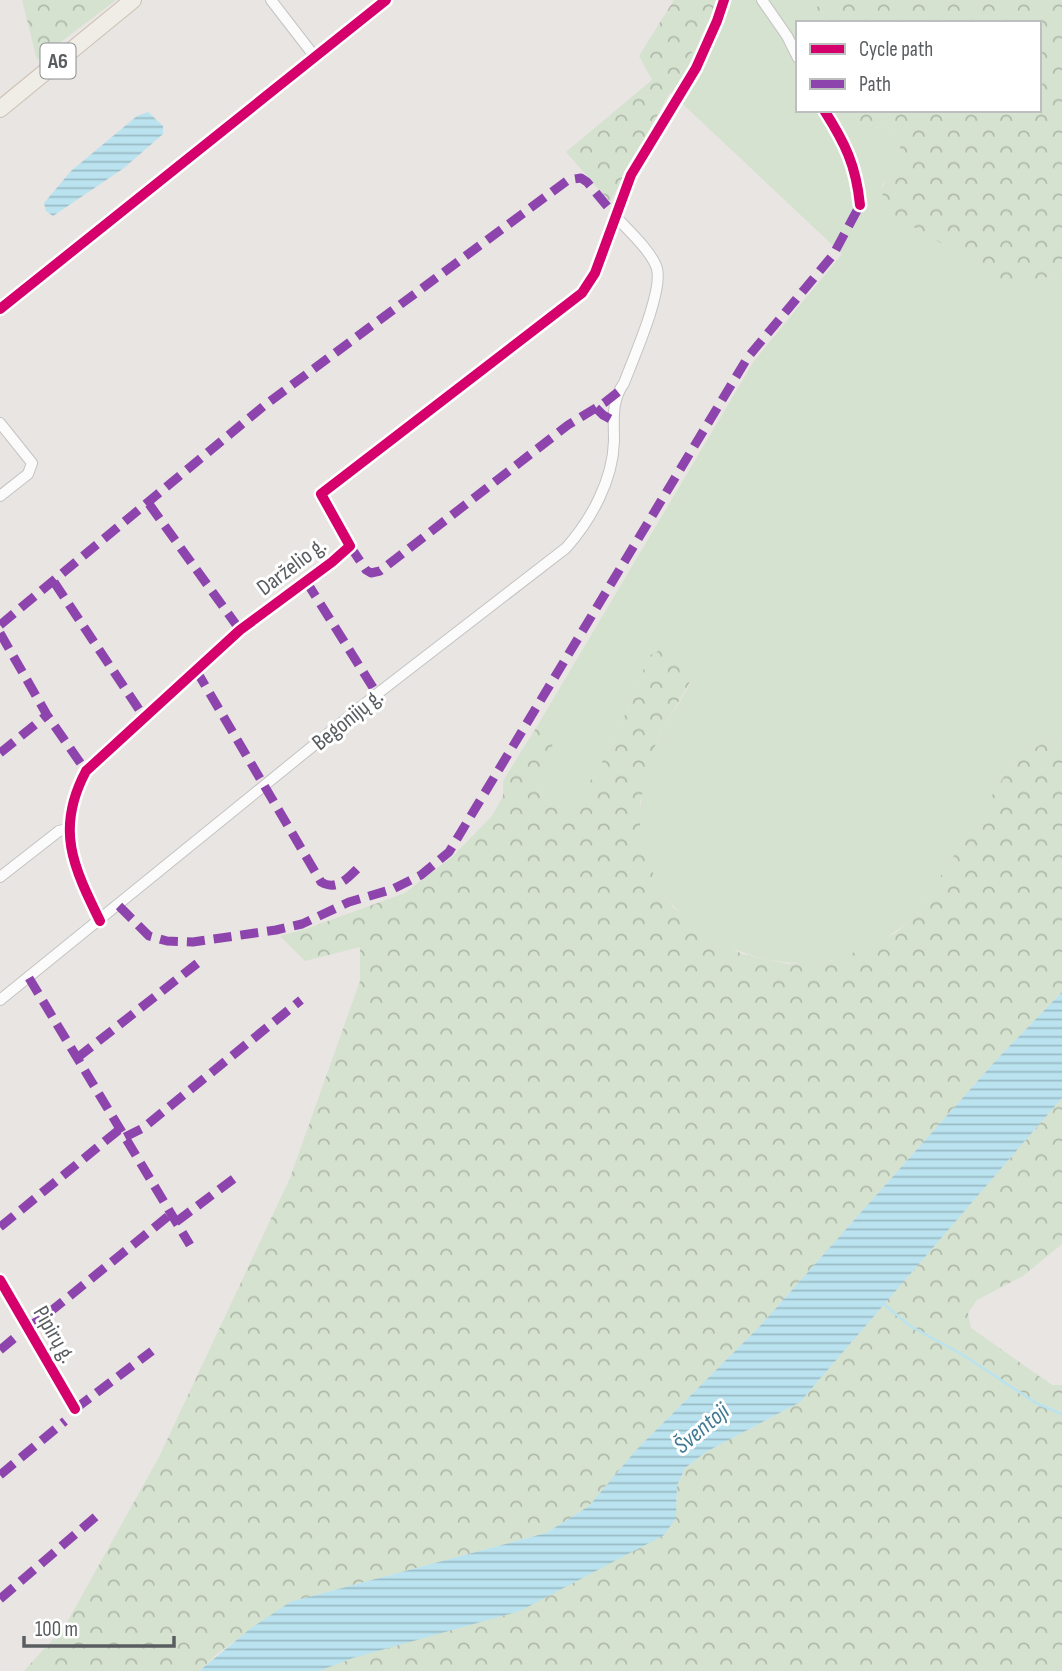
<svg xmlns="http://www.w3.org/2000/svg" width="1062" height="1671" viewBox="0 0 1062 1671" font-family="'Sofia Sans Condensed',sans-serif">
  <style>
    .green { fill: #d5e2cf }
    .forest { fill: url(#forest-crowns) }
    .water { fill: url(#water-rules) }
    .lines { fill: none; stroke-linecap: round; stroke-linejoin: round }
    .stream { stroke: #bae3ef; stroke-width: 2.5 }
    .street-casing { stroke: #c4c3c3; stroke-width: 12 }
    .primary-casing { stroke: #cdc0b3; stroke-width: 18 }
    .street { stroke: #fcfbfb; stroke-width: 10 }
    .primary { stroke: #f0ece6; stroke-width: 16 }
    .quiet { stroke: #8e44ad; stroke-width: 9; stroke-dasharray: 18 9; stroke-linecap: butt }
    .cycleway-casing { stroke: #fff; stroke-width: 15 }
    .cycleway { stroke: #d6006c; stroke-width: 10 }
    .labels { text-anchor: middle; stroke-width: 6; stroke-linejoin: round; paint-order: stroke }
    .shield { fill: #fff; stroke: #8b8e90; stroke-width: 2 }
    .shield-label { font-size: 21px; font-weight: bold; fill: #595d60 }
    .street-label { font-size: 23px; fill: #595d60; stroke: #fff }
    .water-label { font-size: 24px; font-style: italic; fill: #417a93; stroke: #fff }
  </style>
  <defs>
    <pattern id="forest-crowns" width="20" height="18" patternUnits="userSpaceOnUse" patternTransform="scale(1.75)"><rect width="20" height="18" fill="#d5e2cf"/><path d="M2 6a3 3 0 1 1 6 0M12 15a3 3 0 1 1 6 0" fill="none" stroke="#b0baab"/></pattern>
    <pattern id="water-rules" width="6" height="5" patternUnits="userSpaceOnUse" patternTransform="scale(1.75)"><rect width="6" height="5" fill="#bae3ef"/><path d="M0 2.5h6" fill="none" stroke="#9abbc5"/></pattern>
  </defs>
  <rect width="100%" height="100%" fill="#e8e5e2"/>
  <path class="green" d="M716,0h105l-12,23h-11v87h36l2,4 40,14 11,-3 14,20 -19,41 161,93 19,-10v467l-12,2 -38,26 -98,154c-24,18 -55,38 -85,43 -83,13 -175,-39 -189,-126 -4,-23 8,-78 19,-99 10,-19 23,-36 32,-55l-42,-25c-15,35 -50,138 -86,149 -5,2 -11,0 -16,-1l-6,-14c8,-22 19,-48 -2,-67l215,-362 88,-107 -172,-162 41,-75z"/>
  <g class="forest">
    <path d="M22,0h94l-79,60z"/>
    <path d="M674,0h42l-5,17 -101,185 -44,-50 86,-72 -13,-24z"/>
    <path d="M821,0h241v269l-19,10 -38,2 -120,-71c-8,-25 6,-43 16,-65l-14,-20c-22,6 -39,6 -53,-15h205v-87h-230z"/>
    <path d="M660,650c19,7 24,10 31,30l-34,59 -17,63v33l10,33 23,39 25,21 44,26 46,10 43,-3 27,-10 37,-18 19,-15 98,-154 38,-26 12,-2v256l-64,66 -238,268 -124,124 -47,56 -43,27 -256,69 -72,51 -19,18h-175l41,-45 94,-169 131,-279 70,-197v-34l-55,14 -25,-25 26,-7 99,-36 49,-38 38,-39 11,-20v-15l36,-58c24,22 11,41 2,67l6,14c4,1 11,2 16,1 36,-11 71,-114 86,-149z"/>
    <path d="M1062,1098v146l-39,32 -46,24 -9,13 3,15 81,57h10v286h-743l34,-13 324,-154v-18l8,-18 21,-16 94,-50z"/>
  </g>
  <g class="water">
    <path d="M148,112l15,14v8l-39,34 -71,48 -7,-5 -2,-8 27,-32 66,-55z"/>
    <path d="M1062,992v106l-262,304 -94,50 -21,16 -8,18 -1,32 -12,17 -144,76 -167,47 -34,13h-120l51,-42 40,-27 256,-69 43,-27 47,-56 124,-124 238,-268z"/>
  </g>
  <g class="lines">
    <path class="stream" d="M884,1304l26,22 53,29 73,48 26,11"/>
    <g class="street-casing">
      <g id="street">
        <path d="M271,0l44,57"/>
        <path d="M762,0l25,36 11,22"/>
        <path d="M824,110c21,33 32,55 36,95"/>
        <path d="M0,309l386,-309"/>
        <path d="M0,423l32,40 -4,11 -28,22"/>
        <path d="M0,877l59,-46 9,-2"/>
        <path d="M100,921c-27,-55 -45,-92 -14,-150l154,-141 92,-68 18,-16 -29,-52 261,-201 13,-20 36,-98 65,-107 21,-47 7,-21"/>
        <path d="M0,1000l377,-306 189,-146c25,-28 47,-68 48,-107 0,-21 -3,-40 10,-58 9,-24 39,-91 33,-114 -4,-16 -29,-39 -41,-52"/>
        <path d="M0,1280l75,129"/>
      </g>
    </g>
    <g class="primary-casing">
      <path id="primary" d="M0,109l133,-109"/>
    </g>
    <use href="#street" class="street"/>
    <use href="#primary" class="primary"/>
    <g class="quiet">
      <path d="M596,408l7,7 9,5"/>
      <path d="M149,504l91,126"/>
      <path d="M350,546l16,24 5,3 9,-2 188,-146 36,-22 14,-11"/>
      <path d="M306,581l71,113"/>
      <path d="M54,582l90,135"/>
      <path d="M0,625l265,-220 303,-225 13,-2 6,4 29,35"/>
      <path d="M0,633l47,82 39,56"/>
      <path d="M196,670l125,212c15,9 26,-3 36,-13"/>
      <path d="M0,753l47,-38"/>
      <path d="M119,906l30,30 18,5 26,1 83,-12 26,-6 47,-22 44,-13 28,-14 28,-23 299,-495 85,-102 27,-50"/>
      <path d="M29,978l161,267"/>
      <path d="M77,1058l122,-96"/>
      <path d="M125,1137l18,-9 158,-128"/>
      <path d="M176,1222l60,-45"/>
      <path d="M0,1227l120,-98"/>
      <path d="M26,1327l14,-7 131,-106"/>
      <path d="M0,1350l18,-15"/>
      <path d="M75,1409l77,-58"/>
      <path d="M0,1475l65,-54"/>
      <path d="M0,1599l100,-86"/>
    </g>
    <g class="cycleway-casing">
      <g id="cycleway">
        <path d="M824,110c21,33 32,55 36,95"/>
        <path d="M0,309l386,-309"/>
        <path d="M100,921c-27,-55 -45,-92 -14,-150l154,-141 92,-68 18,-16 -29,-52 261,-201 13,-20 36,-98 65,-107 21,-47 7,-21"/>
        <path d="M0,1280l75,129"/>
      </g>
    </g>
    <use href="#cycleway" class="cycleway"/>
  </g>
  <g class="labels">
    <rect class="shield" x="40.5" y="43.5" width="35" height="35" rx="5"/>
    <g class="shield-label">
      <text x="58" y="68">A6</text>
    </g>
    <g class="street-label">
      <text transform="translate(291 566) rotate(-37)" y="8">Darželio g.</text>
      <text transform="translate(347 719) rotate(-39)" y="8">Begonijų g.</text>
      <text transform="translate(55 1334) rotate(60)" y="8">Pipirų g.</text>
    </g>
    <g class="water-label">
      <text transform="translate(701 1428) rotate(-40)" y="8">Šventoji</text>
    </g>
  </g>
  <rect x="796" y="21" width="245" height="91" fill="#ffffff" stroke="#bdbebf" stroke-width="2"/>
  <rect x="810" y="44" width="35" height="10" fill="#d6006c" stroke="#bdbebf" stroke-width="2"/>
  <text x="859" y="56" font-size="21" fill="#595d60">Cycle path</text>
  <rect x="810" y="79" width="35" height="10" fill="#8e44ad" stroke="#bdbebf" stroke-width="2"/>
  <text x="859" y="91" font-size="21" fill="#595d60">Path</text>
  <path d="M24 1636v10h150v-10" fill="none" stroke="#595d60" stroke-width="3.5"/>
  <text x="35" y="1636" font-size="21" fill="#595d60" stroke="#ffffff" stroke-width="5" paint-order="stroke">100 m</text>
</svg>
